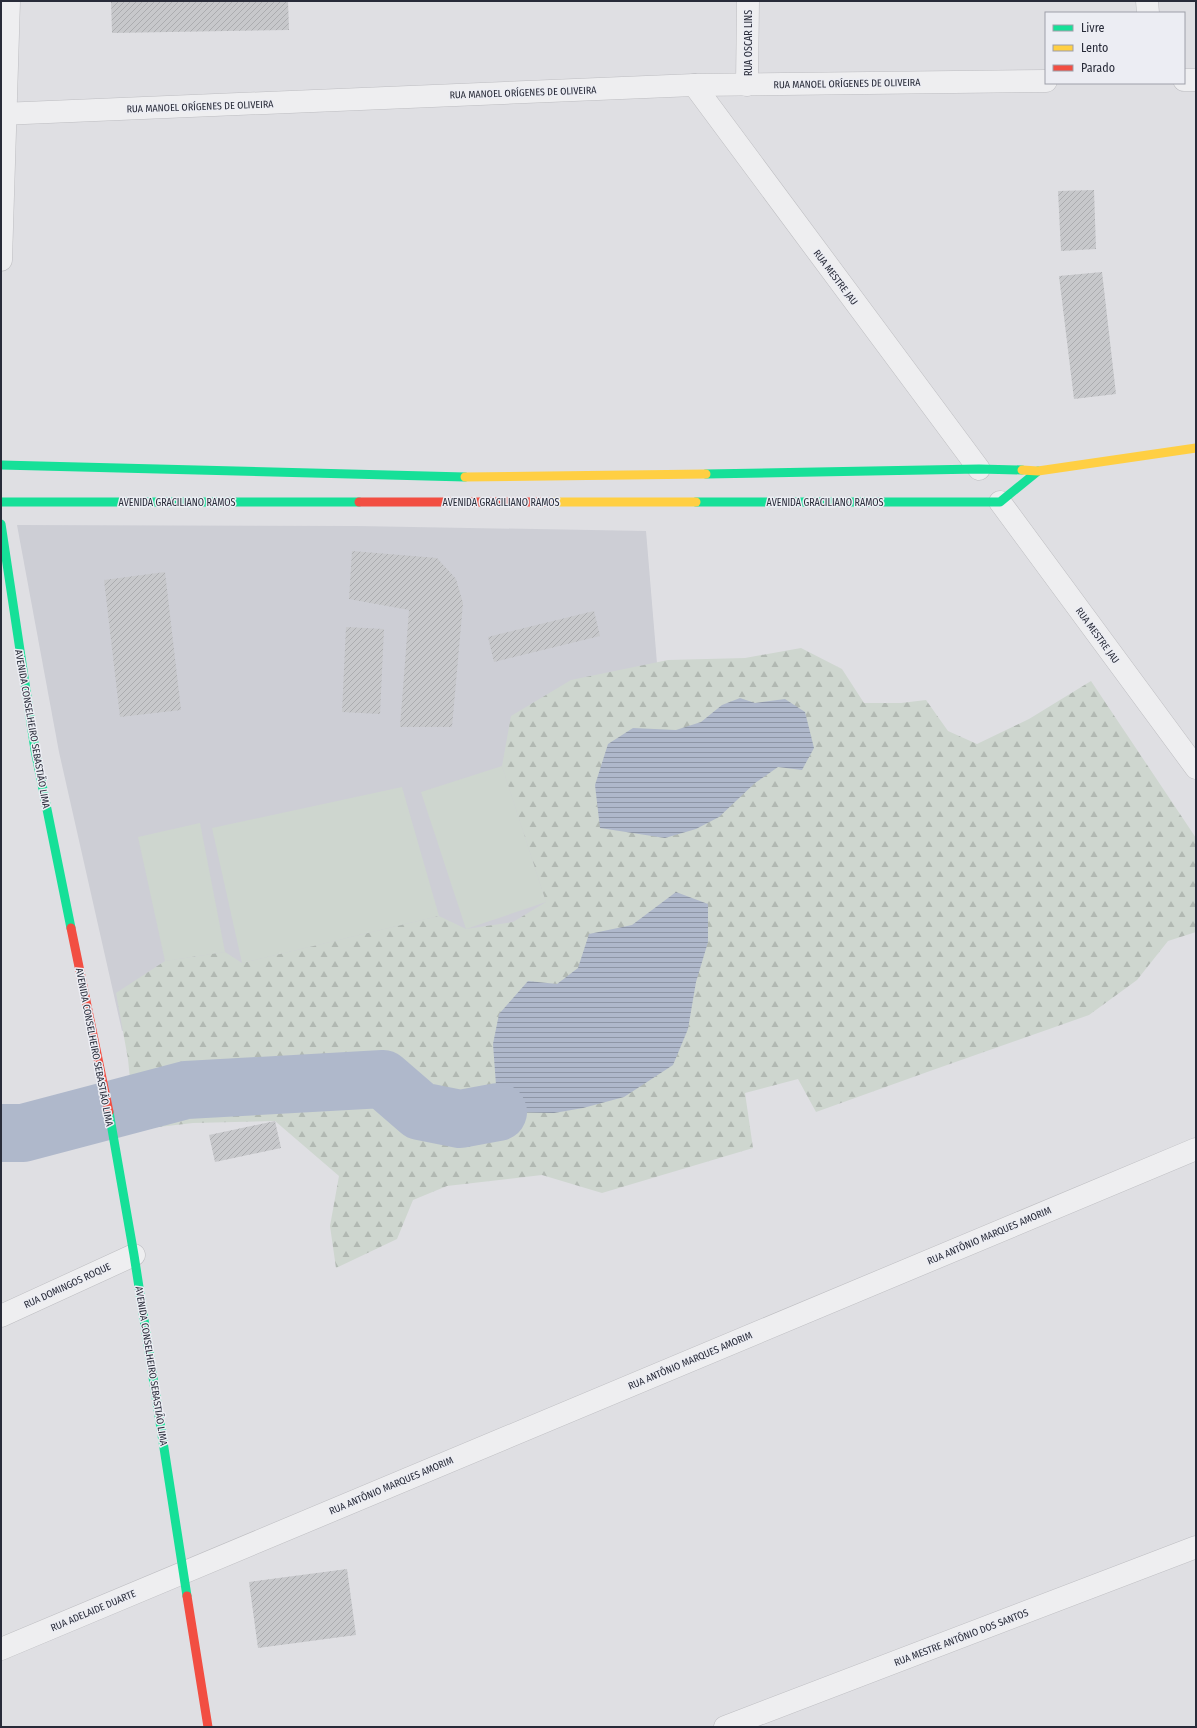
<svg xmlns="http://www.w3.org/2000/svg" width="1197" height="1728" viewBox="0 0 1197 1728" font-family="'Fira Sans Condensed',sans-serif">
  <style>
    .built { fill: #cdced5 }
    .grass { fill: #ced6cf }
    .forest { fill: url(#forest-firs) }
    .water { fill: url(#water-rules) }
    .lines { fill: none; stroke-linecap: round; stroke-linejoin: round }
    .river { stroke: #afb8cb; stroke-width: 58 }
    .building { fill: url(#building-hatch) }
    .street-casing { stroke: #bdbdc1; stroke-width: 23 }
    .street { stroke: #eeeef0; stroke-width: 22 }
    .fast { stroke: #16e098; stroke-width: 9 }
    .slow { stroke: #ffcf43; stroke-width: 9 }
    .jam { stroke: #f24e42; stroke-width: 9 }
    .labels { text-anchor: middle; stroke-width: 3; stroke-linejoin: round; paint-order: stroke }
    .street-label { font-size: 10px; fill: #282b39; stroke: #ecedf3 }
  </style>
  <defs>
    <pattern id="forest-firs" width="22" height="20" patternUnits="userSpaceOnUse"><rect width="22" height="20" fill="#ced6cf"/><path d="M5 1l3.5 6h-7zM16 11l3.5 6h-7z" fill="#b1b8b2"/></pattern>
    <pattern id="water-rules" width="6" height="5" patternUnits="userSpaceOnUse"><rect width="6" height="5" fill="#afb8cb"/><path d="M0 2.5h6" fill="none" stroke="#8e96a6"/></pattern>
    <pattern id="building-hatch" width="6" height="6" patternUnits="userSpaceOnUse"><rect width="6" height="6" fill="#c7c8cb"/><path d="M-1 1l2-2M0 6l6-6M5 7l2-2" fill="none" stroke="#abacaf"/></pattern>
  </defs>
  <rect width="100%" height="100%" fill="#dfdfe3"/>
  <path class="built" d="M17,525l340,1 289,5 30,361 -554,139 -63,-279z"/>
  <g class="grass">
    <path d="M502,766l44,136 -80,27 -45,-137z"/>
    <path d="M402,787l37,129 -197,47 -30,-135z"/>
    <path d="M200,823l25,129 -60,9 -27,-124z"/>
  </g>
  <path class="forest" d="M801,648l41,21 22,34h37l25,-3 22,31 29,13 52,-25 62,-38 105,157v94l-28,9 -31,39 -48,35 -159,56 -114,41 -18,-33 -53,14 8,55 -151,45 -60,-18 -95,11 -34,14 -16,39 -61,29 -6,-42 9,-50 -64,-55 -82,2 -43,5 -18,-28 -4,-41 -12,-66 49,-32 60,-9 17,11 197,-47 27,13 47,-7 33,-20 -44,-136 9,-50 60,-36 97,-20 77,-2z"/>
  <g class="water">
    <path d="M740,698l15,5 30,-4 20,13 9,36 -12,22 -24,-3 -23,16 -36,34 -23,12 -31,9 -65,-10 -5,-43 13,-41 25,-16 43,2 25,-8 21,-17z"/>
    <path d="M676,892l32,12v38l-12,40 -8,47 -15,36 -49,32 -41,11 -29,5 -56,-1 -5,-68 6,-30 29,-33 29,3 21,-16 11,-34 43,-9z"/>
  </g>
  <g class="lines">
    <path class="river" d="M1,1133h22l163,-43 197,-11 37,32 40,8 38,-7"/>
  </g>
  <g class="building">
    <path d="M111,1h177l1,29 -177,3z"/>
    <path d="M1094,190l2,59 -35,2 -3,-60z"/>
    <path d="M1102,272l14,122 -42,5 -15,-123z"/>
    <path d="M352,551l85,7 19,21 7,24 -11,124h-52l9,-117 -60,-11z"/>
    <path d="M165,572l16,138 -61,7 -16,-137z"/>
    <path d="M594,611l6,25 -106,26 -6,-25z"/>
    <path d="M346,627l38,2 -4,85 -38,-2z"/>
    <path d="M275,1121l6,27 -66,14 -6,-27z"/>
    <path d="M347,1569l9,66 -98,13 -9,-66z"/>
  </g>
  <g class="lines">
    <g class="street-casing">
      <g id="street">
        <path d="M1147,1l1,12"/>
        <path d="M1184,80h12"/>
        <path d="M694,85l285,384"/>
        <path d="M747,85l1,-84"/>
        <path d="M1,114l693,-29 352,-4"/>
        <path d="M1,260l8,-259"/>
        <path d="M1000,502l196,266"/>
        <path d="M1,1316l133,-61"/>
        <path d="M1,1649l1195,-500"/>
        <path d="M725,1727l471,-180"/>
      </g>
    </g>
    <use href="#street" class="street"/>
    <g class="fast">
      <path d="M1,465l464,12"/>
      <path d="M706,474l273,-5 43,1"/>
      <path d="M1,502h358"/>
      <path d="M696,502h304l38,-31"/>
      <path d="M1,524l34,226 36,178"/>
      <path d="M109,1112l25,143 53,341"/>
    </g>
    <g class="slow">
      <path d="M1022,470l16,1 158,-23"/>
      <path d="M465,477l241,-3"/>
      <path d="M551,502h145"/>
    </g>
    <g class="jam">
      <path d="M359,502h192"/>
      <path d="M71,928l38,184"/>
      <path d="M187,1596l21,131"/>
    </g>
  </g>
  <g class="labels">
    <g class="street-label">
      <text transform="translate(748 43) rotate(-90)" y="4">RUA OSCAR LINS</text>
      <text transform="translate(847 83) rotate(-1)" y="4">RUA MANOEL ORÍGENES DE OLIVEIRA</text>
      <text transform="translate(523 92) rotate(-2)" y="4">RUA MANOEL ORÍGENES DE OLIVEIRA</text>
      <text transform="translate(200 106) rotate(-2)" y="4">RUA MANOEL ORÍGENES DE OLIVEIRA</text>
      <text transform="translate(836 277) rotate(53)" y="4">RUA MESTRE JAU</text>
      <text x="177" y="506">AVENIDA GRACILIANO RAMOS</text>
      <text x="501" y="506">AVENIDA GRACILIANO RAMOS</text>
      <text x="825" y="506">AVENIDA GRACILIANO RAMOS</text>
      <text transform="translate(1098 635) rotate(54)" y="4">RUA MESTRE JAU</text>
      <text transform="translate(33 729) rotate(80)" y="4">AVENIDA CONSELHEIRO SEBASTIÃO LIMA</text>
      <text transform="translate(95 1047) rotate(79)" y="4">AVENIDA CONSELHEIRO SEBASTIÃO LIMA</text>
      <text transform="translate(989 1235) rotate(-23)" y="4">RUA ANTÔNIO MARQUES AMORIM</text>
      <text transform="translate(67 1285) rotate(-25)" y="4">RUA DOMINGOS ROQUE</text>
      <text transform="translate(690 1360) rotate(-23)" y="4">RUA ANTÔNIO MARQUES AMORIM</text>
      <text transform="translate(152 1366) rotate(81)" y="4">AVENIDA CONSELHEIRO SEBASTIÃO LIMA</text>
      <text transform="translate(391 1485) rotate(-23)" y="4">RUA ANTÔNIO MARQUES AMORIM</text>
      <text transform="translate(93 1610) rotate(-23)" y="4">RUA ADELAIDE DUARTE</text>
      <text transform="translate(961 1637) rotate(-21)" y="4">RUA MESTRE ANTÔNIO DOS SANTOS</text>
    </g>
  </g>
  <rect width="1197" height="1728" fill="none" stroke="#282b39" stroke-width="4"/>
  <rect x="1045" y="12" width="140" height="72" fill="#ecedf3" stroke="#9e9fa9"/>
  <rect x="1053" y="25" width="20" height="6" fill="#16e098" stroke="#9e9fa9"/>
  <text x="1081" y="32" font-size="12" fill="#282b39">Livre</text>
  <rect x="1053" y="45" width="20" height="6" fill="#ffcf43" stroke="#9e9fa9"/>
  <text x="1081" y="52" font-size="12" fill="#282b39">Lento</text>
  <rect x="1053" y="65" width="20" height="6" fill="#f24e42" stroke="#9e9fa9"/>
  <text x="1081" y="72" font-size="12" fill="#282b39">Parado</text>
</svg>
